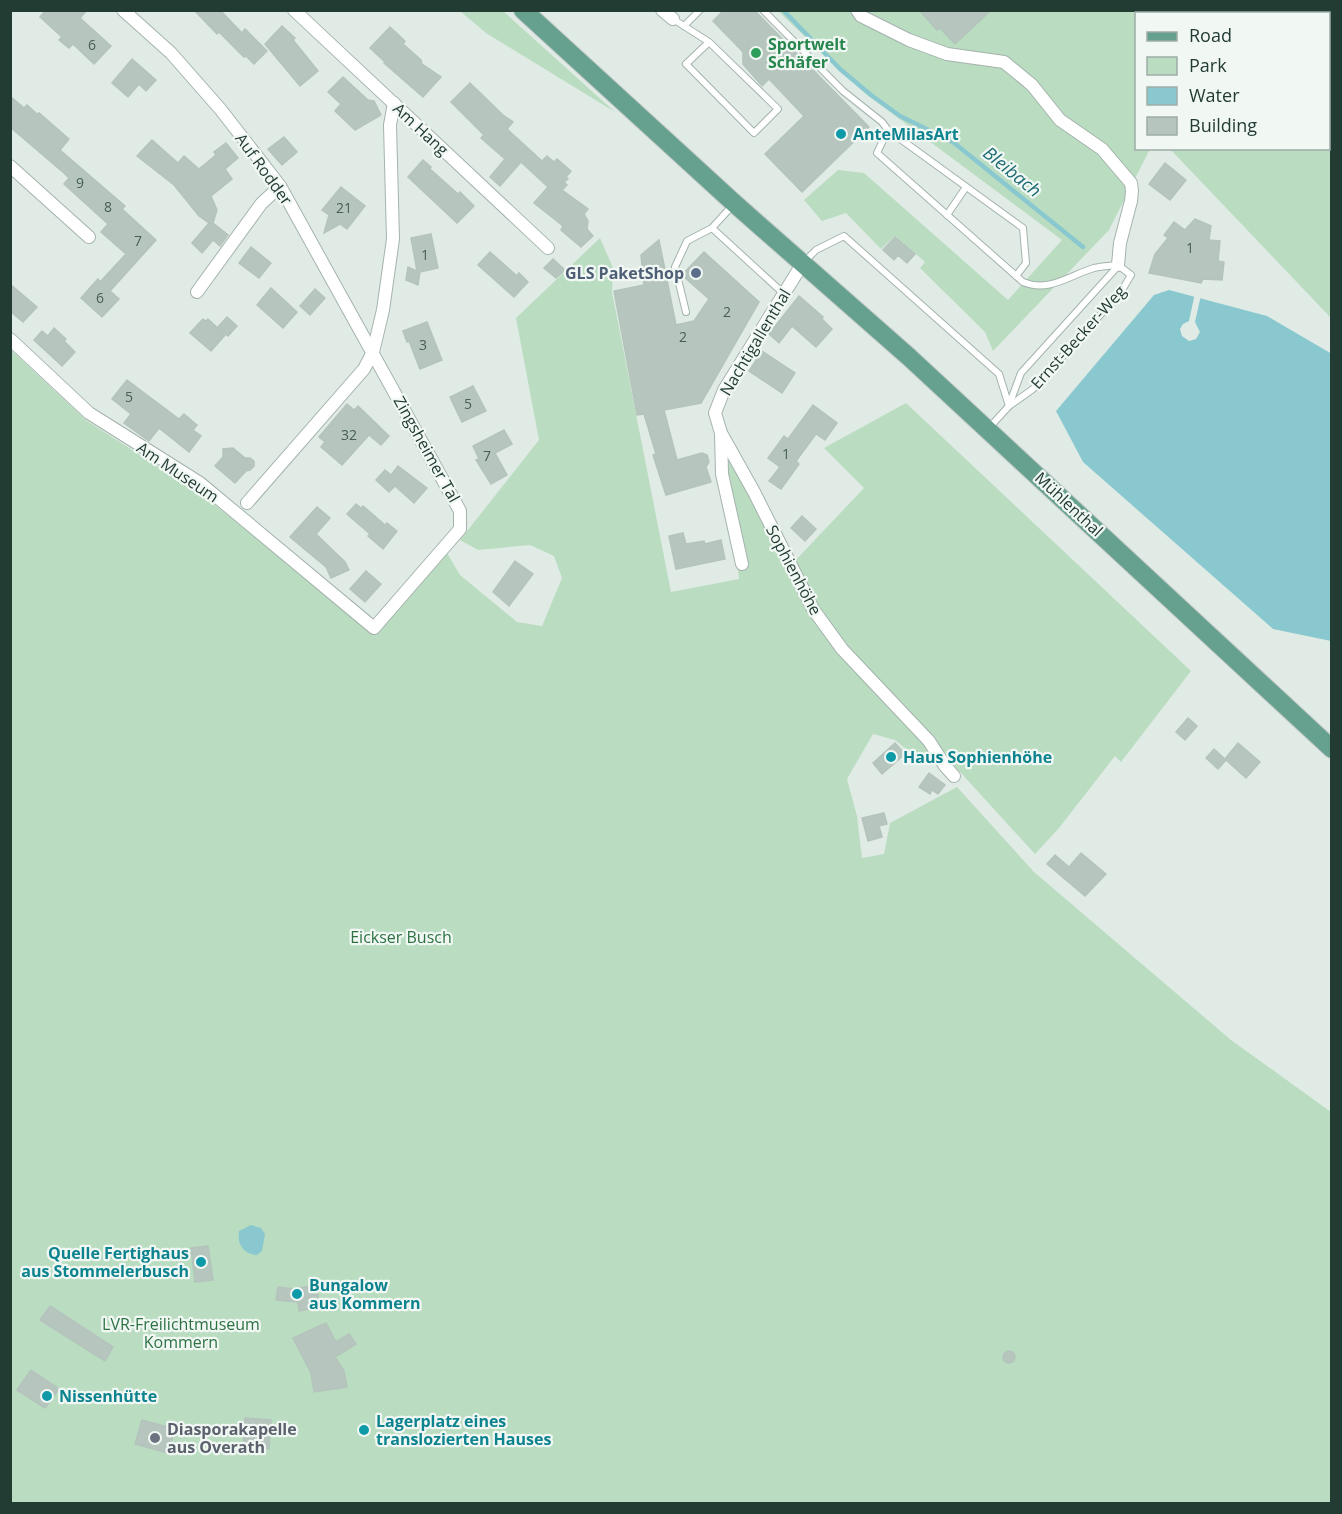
<svg xmlns="http://www.w3.org/2000/svg" width="1342" height="1514" viewBox="0 0 1342 1514" font-family="'Open Sans',sans-serif">
  <style>
    .green { fill: #badcc1 }
    .water { fill: #8ac8cf }
    .pier { fill: #e1ebe6 }
    .lines { fill: none; stroke-linecap: round; stroke-linejoin: round }
    .stream { stroke: #8ac8cf; stroke-width: 4.5 }
    .building { fill: #b6c6bf; stroke: #b4c4bc; stroke-width: 1.5 }
    .lane-casing { stroke: #a4b3ad; stroke-width: 8 }
    .street-casing { stroke: #a4b3ad; stroke-width: 14 }
    .primary-casing { stroke: #c1c8c6; stroke-width: 20 }
    .lane { stroke: #fff; stroke-width: 6 }
    .street { stroke: #fff; stroke-width: 12 }
    .primary { stroke: #66a08e; stroke-width: 18 }
    .leisure-dot { fill: #2e9e5b; stroke: #f1f8f4; stroke-width: 2 }
    .culture-dot { fill: #0f9aa8; stroke: #f1f8f4; stroke-width: 2 }
    .service-dot { fill: #5c6f8a; stroke: #f1f8f4; stroke-width: 2 }
    .worship-dot { fill: #6b7280; stroke: #f1f8f4; stroke-width: 2 }
    .labels { text-anchor: middle; stroke-width: 4.5; stroke-linejoin: round; paint-order: stroke }
    .number-label { font-size: 14px; fill: #475e56 }
    .leisure-label { font-size: 16px; font-weight: bold; fill: #27864d; stroke: #f1f8f4; text-anchor: start }
    .street-label { font-size: 16px; fill: #223b33; stroke: #f1f8f4 }
    .culture-label { font-size: 16px; font-weight: bold; fill: #0d838f; stroke: #f1f8f4; text-anchor: start }
    .service-label { font-size: 16px; font-weight: bold; fill: #4e5e75; stroke: #f1f8f4; text-anchor: end }
    .park-label { font-size: 16px; fill: #2d7143; stroke: #f1f8f4 }
    .worship-label { font-size: 16px; font-weight: bold; fill: #5b616d; stroke: #f1f8f4; text-anchor: start }
    .water-label { font-size: 18px; font-style: italic; fill: #1e6c75; stroke: #f1f8f4 }
  </style>
  <rect width="100%" height="100%" fill="#e1ebe6"/>
  <g class="green">
    <path d="M460,11h43l112,101 -129,-79z"/>
    <path d="M778,11h553v307l-161,-169 158,-1v-134h-192v134l14,1 -41,81 -116,121 -8,-19 -65,-64 5,-6 -30,-26 -14,13 -35,-36 -24,8 -18,-21 34,-30 26,3 144,127 54,-60 -196,-146z"/>
    <path d="M600,238l13,30 -1,24 59,300 68,-13 -13,-118 7,-2 65,133 133,158 -10,11 -26,-21 -22,-6 -26,45 10,37 5,42 22,-4 6,-31 67,-36 77,85 197,168 100,72v391h-1320v-1153l76,71 114,73 170,136 76,-77 13,22 57,47 25,4 20,-48 -8,-22 -24,-11 -52,5 -18,-10 79,-100 -23,-122z"/>
    <path d="M906,403l285,268 -70,91 -6,-6 -56,72 -24,26 -190,-208 -29,-35 -23,-48 71,-75 -40,-40z"/>
  </g>
  <g class="water">
    <path d="M1169,290l98,26 65,38 -1,287 -58,-12 -190,-167 -27,-51 98,-116z"/>
    <path d="M251,1225l10,3 4,6 -3,17 -5,4c-14,-1 -20,-11 -18,-24z"/>
  </g>
  <path class="pier" d="M1195,293l6,2 -6,27 5,10 -4,7 -7,2 -7,-5 -2,-7 3,-5 6,-3z"/>
  <g class="lines">
    <path class="stream" d="M783,10l57,59 31,26 29,21 53,26 130,105"/>
  </g>
  <g class="building">
    <path d="M46,10h41l-7,8 31,28 -17,18 -21,-20 -4,4 -10,-8 3,-3 -22,-20z"/>
    <path d="M194,10h26l22,23 3,-4 22,22 -13,13 -8,-8 -2,1 -25,-25 -2,2z"/>
    <path d="M724,10h30l115,117 -67,65 -37,-38 39,-38 -35,-37 -7,7 -19,-22v-12l-30,-31z"/>
    <path d="M919,10h72l-36,34 -15,-16 -3,2z"/>
    <path d="M282,26l13,12 -2,2 25,31 -18,15 -35,-42z"/>
    <path d="M390,27l15,14 -2,3 18,16 1,4 19,13 -18,20 -39,-34 1,-1 -15,-14z"/>
    <path d="M132,59l24,21 -10,11 -7,-7 -11,13 -16,-14z"/>
    <path d="M343,77l25,23 6,1 7,14 -26,15 -20,-19 6,-7 -13,-12z"/>
    <path d="M470,83l33,32 10,7 -6,7 35,32 5,-5 7,6 3,-3 14,12 -5,6 2,2 -4,3 3,3 -5,5 26,19 -4,5 4,7 -1,8 6,7 -12,11 -20,-17 2,-4 -29,-23 14,-16 -27,-25 -21,24 -10,-9 15,-18 -24,-21 3,-3 -33,-33z"/>
    <path d="M10,96l14,12 3,-3 10,9 2,-1 30,26 -9,11 65,56 -3,3 34,31 -46,51 9,8 -17,18 -21,-19 17,-19 2,3 26,-28 -25,-22 7,-8 -44,-40 5,-6 -5,-5 -54,-46z"/>
    <path d="M284,137l13,15 -15,13 -14,-16z"/>
    <path d="M152,140l26,23 6,-7 15,13 17,-14 -2,-3 12,-9 12,15 -13,11 7,10 -21,17 6,14 -4,13 15,12 -8,11 -7,-6 -11,13 -10,-10 17,-20 -10,-7 -25,-31 -37,-29z"/>
    <path d="M423,160l8,7 -1,2 28,25 2,-2 14,14 -17,17 -49,-46z"/>
    <path d="M1165,163l21,17 -16,20 -21,-16z"/>
    <path d="M341,187l24,19 -18,23 -7,-5 -16,9 5,-18 -7,-5z"/>
    <path d="M1195,219l16,7 -2,14 11,1 -2,20 6,1 -2,18 -19,-1 -2,4 -52,-10 6,-19 13,-16 -4,-3 10,-13 11,8z"/>
    <path d="M431,234l7,34 -18,4 -2,13 -12,-5 2,-13 9,4 -6,-33z"/>
    <path d="M895,237l20,17 -8,9 -9,-8 -4,5 -11,-10z"/>
    <path d="M659,240l17,85 18,-4 15,-22 -27,-24 22,-23 55,50 -58,101 -37,7 13,50 25,-7 5,2 2,7 -3,5 5,15 -45,13 -13,-40 3,-1 -12,-40 -7,1 -23,-124 30,-6 -3,-30z"/>
    <path d="M251,247l20,16 -12,15 -20,-15z"/>
    <path d="M490,252l27,24 2,-3 9,9 -14,15 -36,-32z"/>
    <path d="M553,259l12,11 -9,8 -12,-10z"/>
    <path d="M10,284l27,23 -14,15 -13,-11z"/>
    <path d="M271,288l26,24 -14,16 -26,-23z"/>
    <path d="M315,289l10,9 -15,17 -10,-9z"/>
    <path d="M799,296l24,21 -1,2 10,10 -16,18 -24,-21 -13,17 -10,-9z"/>
    <path d="M227,317l10,9 -9,10 -10,-9z"/>
    <path d="M203,319l3,2 2,-2 17,16 -14,16 -21,-18z"/>
    <path d="M427,322l15,38 -22,9 -11,-28 -2,1 -4,-11z"/>
    <path d="M54,328l12,11 -2,2 11,11 -13,14 -28,-26 8,-9 6,5z"/>
    <path d="M762,351l33,22 -13,20 -33,-22z"/>
    <path d="M127,380l52,39 5,-5 13,11 -4,5 8,6 -12,16 -30,-24 -10,13 -25,-18 7,-9 -19,-15z"/>
    <path d="M473,386l13,25 -24,11 -12,-25z"/>
    <path d="M347,404l7,6 4,-4 31,30 -8,9 -12,-10 -27,30 -21,-18 4,-5 -6,-5z"/>
    <path d="M813,405l24,18 -12,17 -9,-6 -20,27 3,3 -18,25 -12,-8 11,-14 -12,-9 16,-22 4,3z"/>
    <path d="M504,430l8,14 -17,9 12,22 -16,9 -15,-24 3,-1 -6,-13z"/>
    <path d="M233,448l12,10h5l4,3v5l-4,4 -4,1 -11,12 -20,-17 8,-9v-8z"/>
    <path d="M398,466l29,22 -13,15 -19,-17 -6,6 -13,-12 9,-10 6,5z"/>
    <path d="M356,504l5,4 2,-2 22,19 2,-2 10,8 -14,18 -15,-13 2,-2 -23,-20z"/>
    <path d="M317,507l13,11 -14,16 29,28 4,8 -18,8 -5,-11 -36,-30z"/>
    <path d="M802,516l14,13 -11,12 -14,-13z"/>
    <path d="M683,533l3,11 18,-3 1,3 16,-4 4,19 -49,10 -7,-33z"/>
    <path d="M515,561l18,13 -24,32 -16,-14z"/>
    <path d="M366,571l15,13 -16,18 -15,-13z"/>
    <path d="M1188,718l9,8 -12,14 -9,-8z"/>
    <path d="M895,743l10,11 -23,20 -9,-11z"/>
    <path d="M1238,743l22,19 -14,16 -21,-19z"/>
    <path d="M1214,749l12,11 -8,9 -12,-11z"/>
    <path d="M929,773l16,12 -7,9 -6,-4 -2,4 -11,-7z"/>
    <path d="M884,813l3,11 -8,2 3,11 -14,4 -6,-23z"/>
    <path d="M1081,853l25,21 -21,22 -38,-32 8,-9 14,12z"/>
    <path d="M208,1246l5,34 -18,2 -4,-34z"/>
    <path d="M316,1285l4,22 -21,4 -1,-9 -22,-2 2,-13 17,2z"/>
    <path d="M50,1306l63,41 -8,14 -65,-41z"/>
    <path d="M326,1323l10,19 13,-8 7,10 -21,13 9,14 3,16 -33,5 -3,-19 -18,-35z"/>
    <circle cx="1009" cy="1357" r="6"/>
    <path d="M31,1370l28,19 -14,19 -28,-18z"/>
    <path d="M245,1418l26,2 -2,29 -26,-2z"/>
    <path d="M142,1420l33,9 -7,24 -33,-9z"/>
  </g>
  <g class="lines">
    <g class="lane-casing">
      <g id="lane">
        <path d="M763,10l80,81 39,31 6,8 -11,23 146,129c26,11 47,-7 71,-14 8,-2 16,-2 24,-3"/>
        <path d="M673,19l36,23 -23,22 68,69 24,-24 -69,-67"/>
        <path d="M684,26l16,-16"/>
        <path d="M888,130l135,98 3,35 -10,13"/>
        <path d="M947,215l19,-28"/>
        <path d="M712,228l20,-22"/>
        <path d="M804,262l12,-12 28,-14 155,138 10,32"/>
        <path d="M686,312l-11,-45 12,-26 25,-13 71,65"/>
        <path d="M1009,405l12,-32 97,-107"/>
        <path d="M988,429l21,-23 24,-17 88,-97 10,-17 -13,-10"/>
      </g>
    </g>
    <g class="street-casing">
      <g id="street">
        <path d="M294,10l254,238"/>
        <path d="M662,10l11,9"/>
        <path d="M857,10l4,6 48,24 38,14 57,8 28,23 28,35 42,29 29,34 1,8 -1,10 -11,42 -2,22"/>
        <path d="M10,166l79,71"/>
        <path d="M197,292l64,-88 19,-18"/>
        <path d="M10,339l79,74 111,70 174,145 86,-99v-18l-180,-325 -59,-76 -50,-57 -48,-43"/>
        <path d="M721,433l33,59 59,117 29,40 87,92 16,25 9,10"/>
        <path d="M247,503l117,-134 9,-17 10,-42 10,-71 -3,-114 4,-22"/>
        <path d="M742,564l-20,-90 -1,-41 -6,-20 9,-23 79,-127"/>
      </g>
    </g>
    <g class="primary-casing">
      <path id="primary" d="M523,10l211,193 175,154 423,392"/>
    </g>
    <use href="#lane" class="lane"/>
    <use href="#street" class="street"/>
    <use href="#primary" class="primary"/>
  </g>
  <circle class="leisure-dot" cx="756" cy="53" r="6"/>
  <g class="culture-dot">
    <circle cx="841" cy="134" r="6"/>
    <circle cx="891" cy="757" r="6"/>
    <circle cx="201" cy="1262" r="6"/>
    <circle cx="297" cy="1294" r="6"/>
    <circle cx="47" cy="1396" r="6"/>
    <circle cx="364" cy="1430" r="6"/>
  </g>
  <circle class="service-dot" cx="696" cy="273" r="6"/>
  <circle class="worship-dot" cx="155" cy="1438" r="6"/>
  <g class="labels">
    <g class="number-label">
      <text x="92" y="50">6</text>
      <text x="80" y="188">9</text>
      <text x="108" y="212">8</text>
      <text x="344" y="213">21</text>
      <text x="138" y="246">7</text>
      <text x="1190" y="253">1</text>
      <text x="425" y="260">1</text>
      <text x="100" y="303">6</text>
      <text x="727" y="317">2</text>
      <text x="683" y="342">2</text>
      <text x="423" y="350">3</text>
      <text x="129" y="402">5</text>
      <text x="468" y="409">5</text>
      <text x="349" y="440">32</text>
      <text x="786" y="459">1</text>
      <text x="487" y="461">7</text>
    </g>
    <g class="leisure-label">
      <text x="768" y="50">Sportwelt<tspan x="768" dy="18">Schäfer</tspan></text>
    </g>
    <g class="street-label">
      <text transform="translate(421 129) rotate(43)" y="6">Am Hang</text>
      <text transform="translate(264 169) rotate(54)" y="6">Auf Rodder</text>
      <text transform="translate(1078 337) rotate(-48)" y="6">Ernst-Becker-Weg</text>
      <text transform="translate(755 342) rotate(-59)" y="6">Nachtigallenthal</text>
      <text transform="translate(427 449) rotate(61)" y="6">Zingsheimer Tal</text>
      <text transform="translate(178 472) rotate(34)" y="6">Am Museum</text>
      <text transform="translate(1069 504) rotate(43)" y="6">Mühlenthal</text>
      <text transform="translate(794 570) rotate(62)" y="6">Sophienhöhe</text>
    </g>
    <g class="culture-label">
      <text x="853" y="140">AnteMilasArt</text>
      <text x="903" y="763">Haus Sophienhöhe</text>
      <text x="189" y="1259" text-anchor="end">Quelle Fertighaus<tspan x="189" dy="18">aus Stommelerbusch</tspan></text>
      <text x="309" y="1291">Bungalow<tspan x="309" dy="18">aus Kommern</tspan></text>
      <text x="59" y="1402">Nissenhütte</text>
      <text x="376" y="1427">Lagerplatz eines<tspan x="376" dy="18">translozierten Hauses</tspan></text>
    </g>
    <g class="service-label">
      <text x="684" y="279">GLS PaketShop</text>
    </g>
    <g class="park-label">
      <text x="401" y="943">Eickser Busch</text>
      <text x="181" y="1330">LVR-Freilichtmuseum<tspan x="181" dy="18">Kommern</tspan></text>
    </g>
    <g class="worship-label">
      <text x="167" y="1435">Diasporakapelle<tspan x="167" dy="18">aus Overath</tspan></text>
    </g>
    <g class="water-label">
      <text transform="translate(1012 172) rotate(39)" y="6">Bleibach</text>
    </g>
  </g>
  <rect width="1342" height="1514" fill="none" stroke="#223b33" stroke-width="24"/>
  <rect x="1135" y="12" width="195" height="138" fill="#f1f8f4" stroke="#9eaca7" stroke-width="1.5"/>
  <rect x="1147" y="32" width="30" height="9" fill="#66a08e" stroke="#9eaca7" stroke-width="1.5"/>
  <text x="1189" y="42" font-size="18" fill="#223b33">Road</text>
  <rect x="1147" y="57" width="30" height="18" fill="#badcc1" stroke="#9eaca7" stroke-width="1.5"/>
  <text x="1189" y="72" font-size="18" fill="#223b33">Park</text>
  <rect x="1147" y="87" width="30" height="18" fill="#8ac8cf" stroke="#9eaca7" stroke-width="1.5"/>
  <text x="1189" y="102" font-size="18" fill="#223b33">Water</text>
  <rect x="1147" y="117" width="30" height="18" fill="#b6c6bf" stroke="#9eaca7" stroke-width="1.5"/>
  <text x="1189" y="132" font-size="18" fill="#223b33">Building</text>
</svg>
